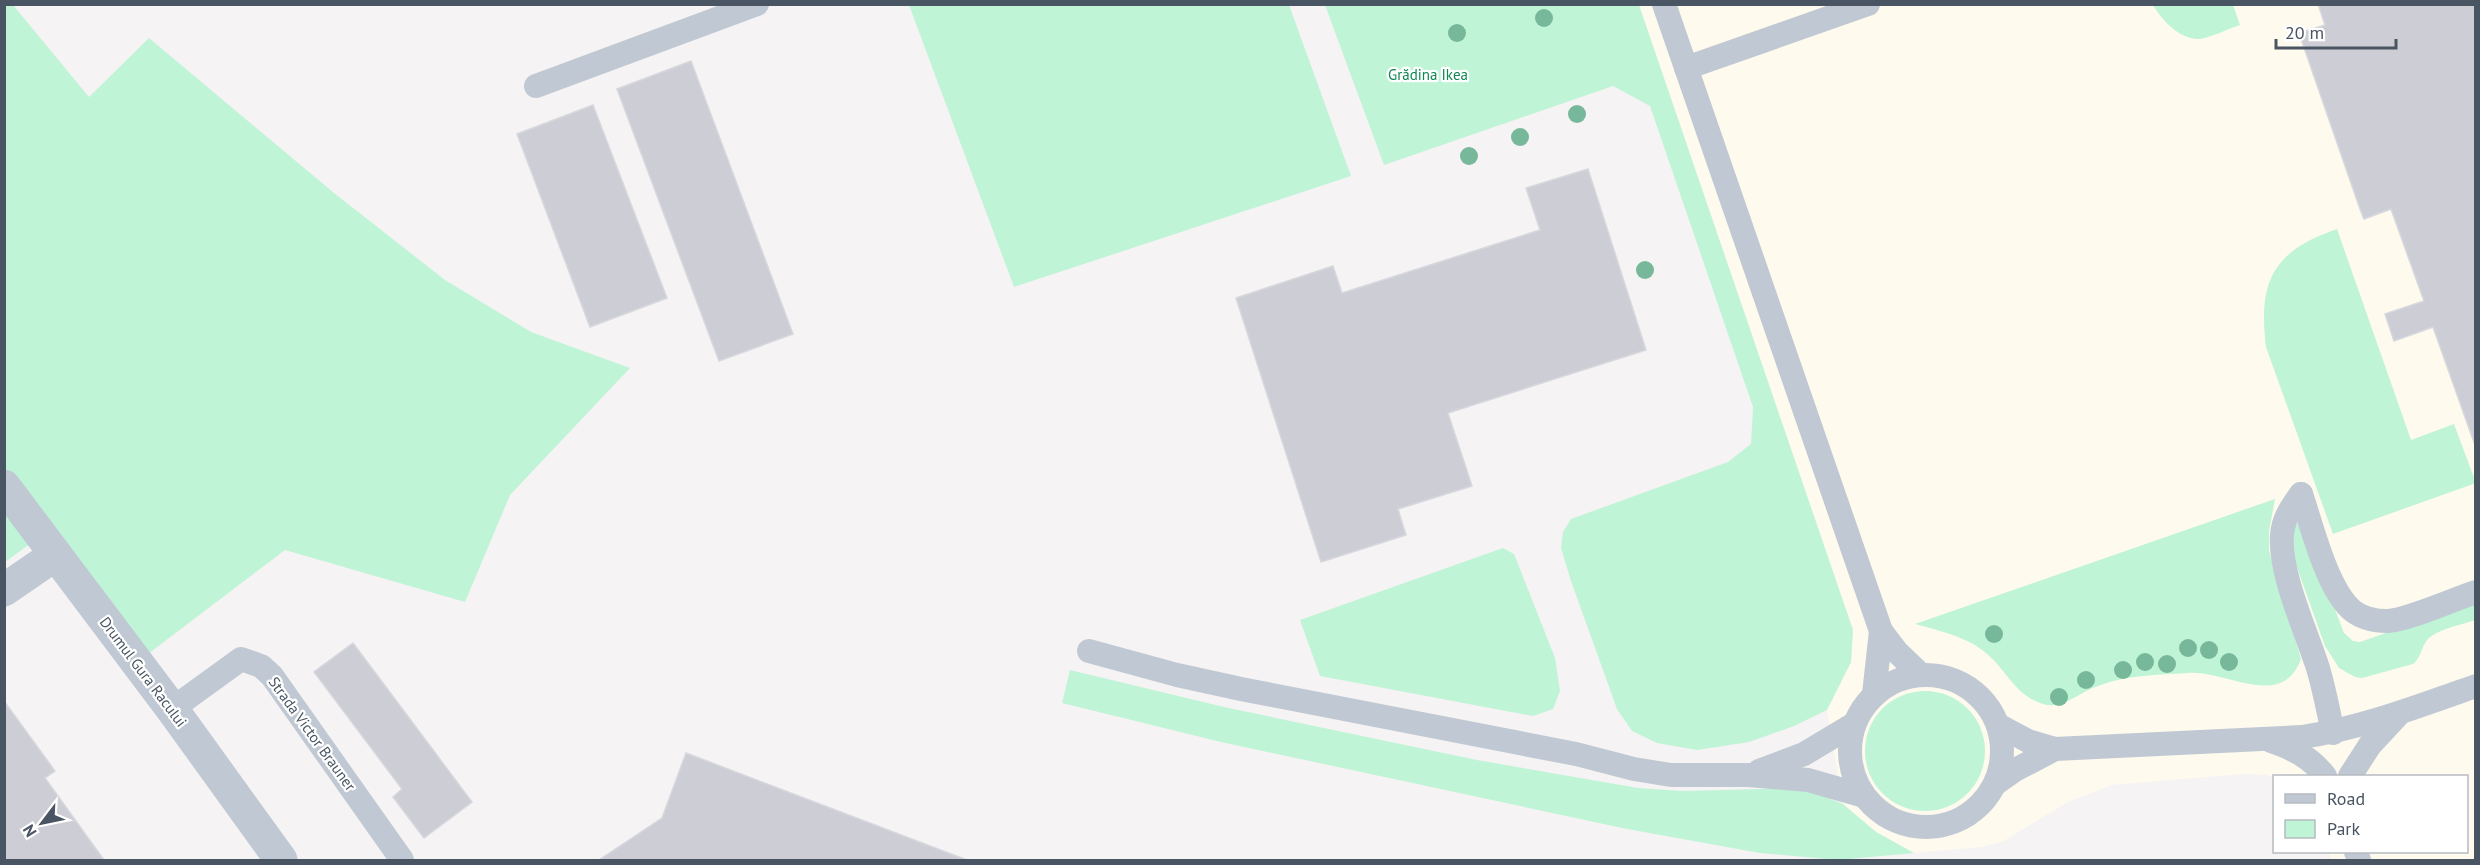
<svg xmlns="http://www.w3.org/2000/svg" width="2480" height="865" font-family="'PT Sans',sans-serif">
  <rect width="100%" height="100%" fill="#f5f3f3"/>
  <polygon fill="#fefaee" points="1639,5 2475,5 2475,860 2332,860 2328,852 2466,852 2466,776 2274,778 2266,775 2242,774 2112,785 2068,802 2002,842 1981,847 1914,853 1876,832 1843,804 1827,710 1851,662 1853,630"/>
  <g fill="#c0f4d7">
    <polygon points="5,5 13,5 89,97 149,38 334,193 445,280 531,332 630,368 510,495 465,602 285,550 144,657 52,528 5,562"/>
    <polygon points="909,5 1289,5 1351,176 1014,287"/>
    <polygon points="1325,5 1639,5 1853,630 1851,662 1827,710 1794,726 1749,742 1697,750 1657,743 1632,731 1617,709 1571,581 1561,548 1563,532 1571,519 1728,462 1751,444 1753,407 1650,106 1613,86 1384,165"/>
    <path d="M2153,5h80l7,20c-10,3 -32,14 -42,14 -19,0 -37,-20 -45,-34z"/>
    <path d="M2337,229l74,211 43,-16 22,59 -143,51 -67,-187c-8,-66 7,-96 71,-118z"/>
    <path d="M2275,499l-6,32v20l32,108c-19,52 -75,11 -113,14 -32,2 -61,2 -90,13 -19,6 -35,24 -55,18 -29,-9 -36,-34 -57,-51 -20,-17 -47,-22 -71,-29z"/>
    <path d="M2298,523l6,4 40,106 9,8 7,1 115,-40v18c-14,5 -38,9 -48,20 -6,8 -6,18 -14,24l-51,14 -7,-1 -16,-9 -14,-22 -31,-87 -1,-30z"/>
    <polygon points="1503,548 1514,554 1555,658 1560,691 1553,709 1533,716 1320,676 1300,620"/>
    <polygon points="1070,670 1224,707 1477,760 1638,788 1683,791 1803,788 1843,804 1876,832 1914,853 1838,860 1760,853 1627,829 1221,742 1062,703"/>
    <circle cx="1925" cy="751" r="60"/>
  </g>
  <g fill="#cdced5" stroke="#d7d8de" stroke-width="1.5">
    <polygon points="2318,4 2476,4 2476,448 2433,327 2394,341 2385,314 2424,301 2391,209 2364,219 2360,209 2299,33 2325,25"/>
    <polygon points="691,61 793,334 719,361 617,89"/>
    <polygon points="593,105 667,298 590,327 517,134"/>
    <polygon points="1588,169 1646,350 1448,413 1472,486 1398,509 1406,535 1321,562 1236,298 1333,266 1342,293 1540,230 1526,188"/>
    <polygon points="353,643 472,802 424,838 393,797 402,789 314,672"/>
    <polygon points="4,701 55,771 45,778 104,860 4,860"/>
    <polygon points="686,753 967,860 599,860 662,818"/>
  </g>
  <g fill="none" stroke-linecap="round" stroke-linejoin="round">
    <g stroke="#c0c9d3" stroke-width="24">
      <polyline points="1664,4 1881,631 1897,652 1921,675"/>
      <polyline points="1686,68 1868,4"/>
      <polyline points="536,86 757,4"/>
      <path d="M2301,494c11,32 26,96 52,117 9,7 23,10 35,10 20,-1 66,-22 88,-29"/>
      <path d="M2301,494c-9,12 -18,25 -19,41 -3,37 23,94 35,130 7,22 11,45 16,68"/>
      <polyline points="1089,651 1177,675 1241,689 1576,754 1634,769 1671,775 1748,775 1808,780 1864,796"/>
      <circle cx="1926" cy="751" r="76"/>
      <polyline points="1874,694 1881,631"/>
      <polyline points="172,709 241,659 261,666 272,676 402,860"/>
      <path d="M1998,725l30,16 27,8 247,-12c60,-9 117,-31 174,-51"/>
      <path d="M2271,741c23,8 39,16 54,35"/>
      <polyline points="1759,771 1804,754 1854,724"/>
      <polyline points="2350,776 2370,745 2398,715"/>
      <polyline points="1995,784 2015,770 2055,749"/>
      <polyline points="2356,852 2359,860"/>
    </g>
    <g stroke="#c0c9d3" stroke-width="33">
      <polyline points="4,486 172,709 281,860"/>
      <polyline points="4,590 55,555"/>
    </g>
  </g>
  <g fill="#77b89b">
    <circle cx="1544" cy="18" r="9"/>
    <circle cx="1457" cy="33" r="9"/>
    <circle cx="1577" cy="114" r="9"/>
    <circle cx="1520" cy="137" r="9"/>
    <circle cx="1469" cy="156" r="9"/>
    <circle cx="1645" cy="270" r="9"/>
    <circle cx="1994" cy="634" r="9"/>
    <circle cx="2188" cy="648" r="9"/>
    <circle cx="2209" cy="650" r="9"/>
    <circle cx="2145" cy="662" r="9"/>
    <circle cx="2229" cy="662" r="9"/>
    <circle cx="2167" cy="664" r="9"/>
    <circle cx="2123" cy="670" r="9"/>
    <circle cx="2086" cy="680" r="9"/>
    <circle cx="2059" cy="697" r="9"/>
  </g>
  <g text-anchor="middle" stroke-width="4.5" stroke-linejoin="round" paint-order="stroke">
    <g font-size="15" fill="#108753" stroke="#fff">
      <text x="1428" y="80">Grădina Ikea</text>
    </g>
    <g font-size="15" fill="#495562" stroke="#fff">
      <text transform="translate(143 672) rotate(53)" y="5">Drumul Gura Racului</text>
      <text transform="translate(312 734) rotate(54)" y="5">Strada Victor Brauner</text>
    </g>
  </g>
  <rect width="2480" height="865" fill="none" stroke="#495562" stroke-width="12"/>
  <rect x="2273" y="775" width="195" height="78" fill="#ffffff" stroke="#b6bbc0" stroke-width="1.5"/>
  <rect x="2285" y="794" width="30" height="9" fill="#c0c9d3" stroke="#b6bbc0" stroke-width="1.5"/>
  <text x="2327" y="805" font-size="18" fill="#495562">Road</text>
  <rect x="2285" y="820" width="30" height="18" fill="#c0f4d7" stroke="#b6bbc0" stroke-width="1.5"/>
  <text x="2327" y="835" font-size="18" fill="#495562">Park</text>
  <g transform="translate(42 823) rotate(238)" stroke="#ffffff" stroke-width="4.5" paint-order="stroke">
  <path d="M0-4.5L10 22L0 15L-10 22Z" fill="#495562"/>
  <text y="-9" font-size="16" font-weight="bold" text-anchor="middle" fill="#495562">N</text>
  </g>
  <path d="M2276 39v9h120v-9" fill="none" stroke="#495562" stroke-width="3"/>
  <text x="2285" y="39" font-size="18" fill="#495562" stroke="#ffffff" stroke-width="4.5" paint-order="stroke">20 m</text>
</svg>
